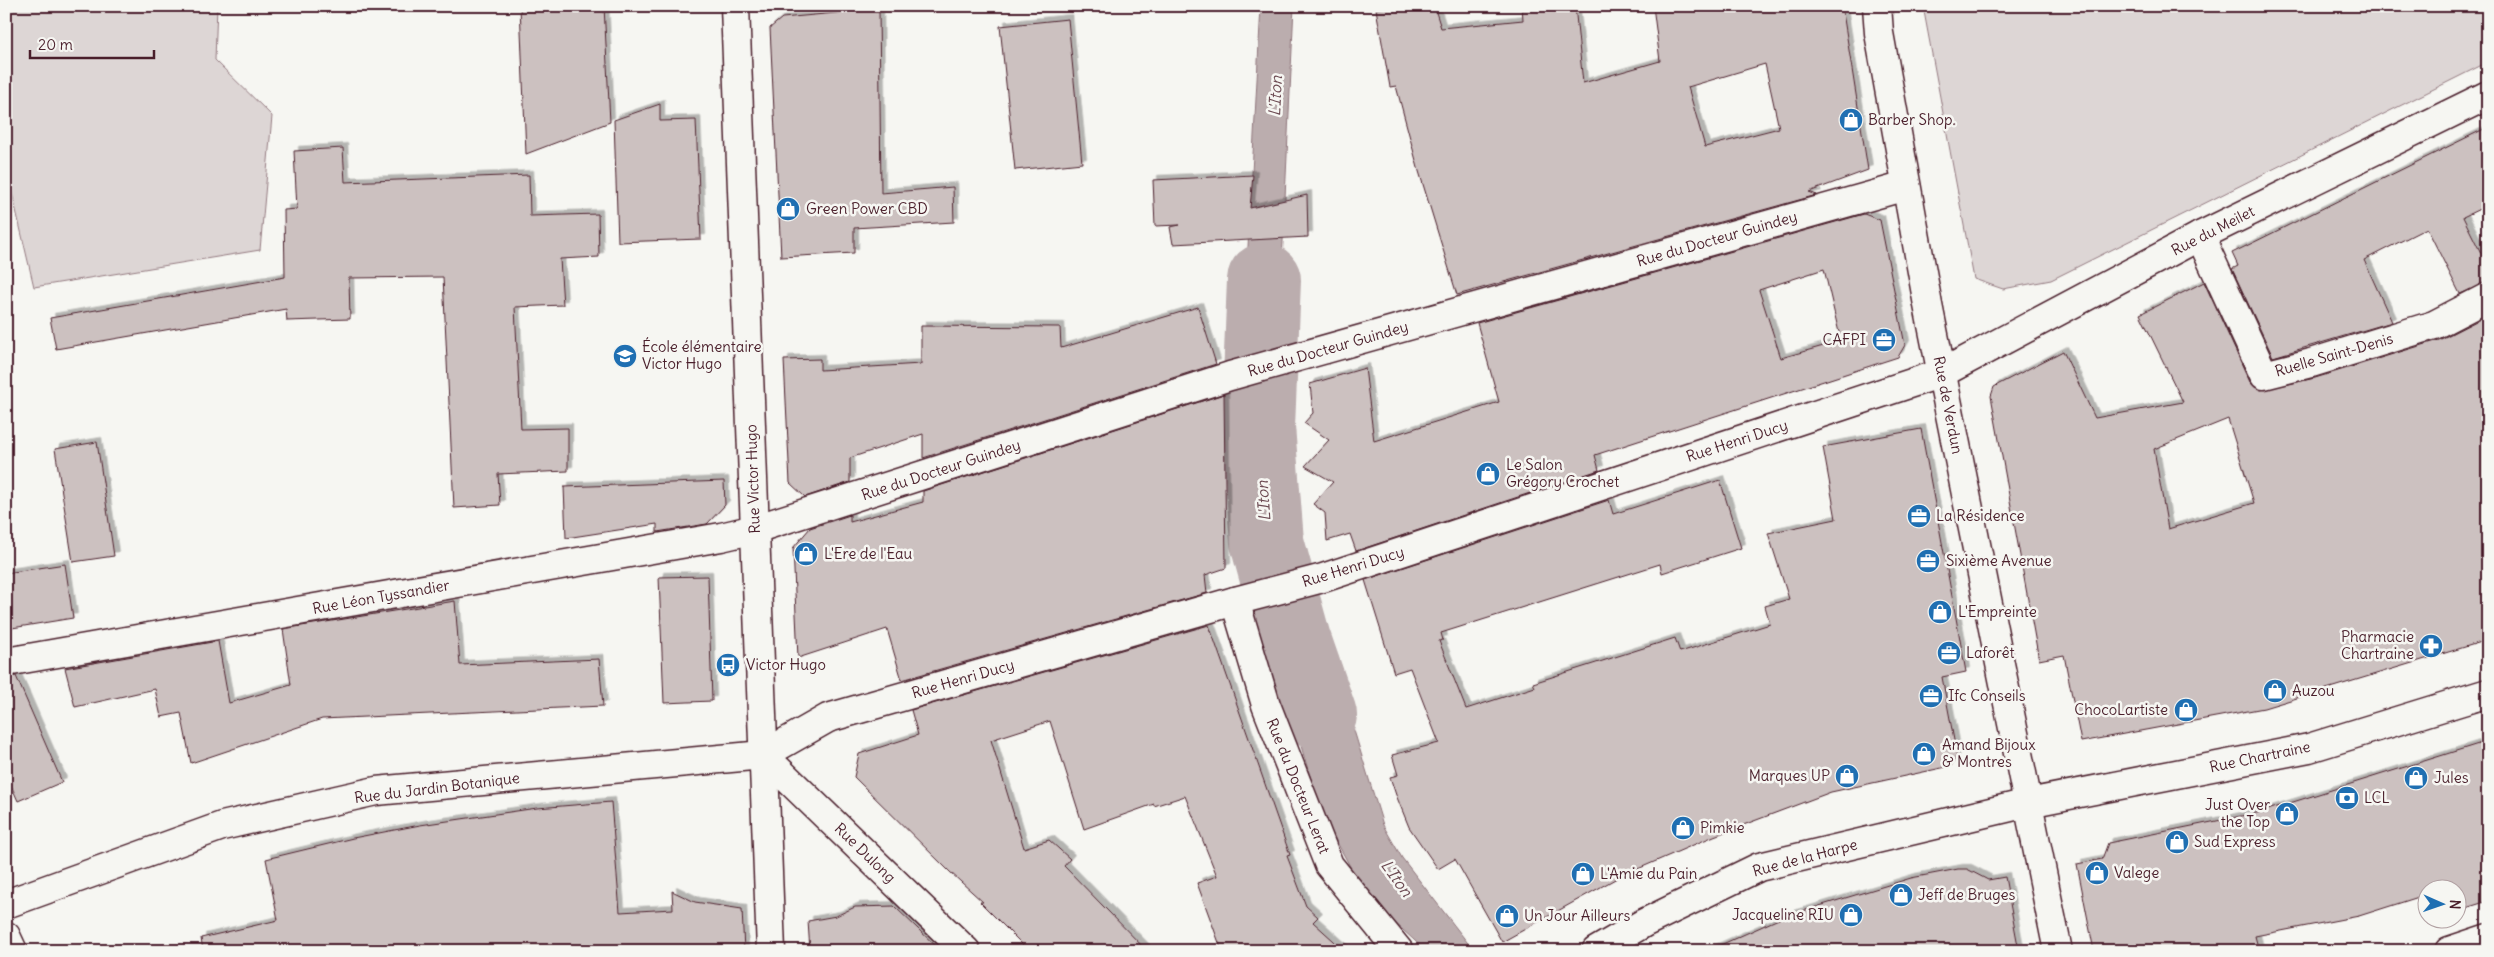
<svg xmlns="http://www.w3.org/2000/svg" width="2494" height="957" font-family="Delius,sans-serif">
  <defs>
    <filter id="shadow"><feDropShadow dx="4.5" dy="-4.5" stdDeviation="0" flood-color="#0004"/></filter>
  </defs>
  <rect width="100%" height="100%" fill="#f6f6f2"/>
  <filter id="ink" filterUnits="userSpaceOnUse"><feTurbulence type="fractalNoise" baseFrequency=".02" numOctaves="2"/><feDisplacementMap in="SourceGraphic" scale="10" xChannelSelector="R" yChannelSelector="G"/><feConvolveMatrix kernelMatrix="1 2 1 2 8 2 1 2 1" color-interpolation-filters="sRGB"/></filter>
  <g filter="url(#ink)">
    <g fill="#ddd6d5" stroke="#947a80">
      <polygon points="6,6 217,6 215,60 272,116 260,250 34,287 6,167"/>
      <polygon points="1923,6 2488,6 2488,62 2051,280 2003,289 1974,279"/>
    </g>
    <g fill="#bbadae" stroke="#8e747a">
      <polygon points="1261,6 1294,6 1278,348 1242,358"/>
      <polygon points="1278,394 1284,447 1289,446 1299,550 1247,567 1242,405"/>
      <polygon points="1317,610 1383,825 1402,858 1474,951 1426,951 1379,908 1352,870 1332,833 1316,796 1265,626"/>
    </g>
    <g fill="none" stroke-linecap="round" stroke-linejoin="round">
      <polyline stroke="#bbadae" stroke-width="74" points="1264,280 1258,427 1267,542 1294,640 1320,715"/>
    </g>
    <g fill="#ccc1c0" stroke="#4a1f2b" fill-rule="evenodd" filter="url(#shadow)">
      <polygon points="520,6 604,6 610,122 526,154"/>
      <path d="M1399,6h35l7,22 82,-8 -1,-14h53l8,77 77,-22 -7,-55h189l26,164 -59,22 8,3 -360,100 -39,-127 -22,-82 -6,1 -14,-78zM1765,64l14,64 -74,19 -17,-60z"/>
      <polygon points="879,9 881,193 953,187 954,222 854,228 854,253 781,257 770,28 782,18"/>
      <polygon points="1068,19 1082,163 1015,170 1000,26"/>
      <polygon points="660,104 660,121 696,120 701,239 618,242 614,120"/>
      <polygon points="2488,127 2488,205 2463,217 2488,267 2488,282 2460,294 2427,228 2364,260 2392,322 2273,357 2232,269 2238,266 2232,253"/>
      <polygon points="343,148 345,182 529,175 530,216 598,214 599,257 560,259 563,305 515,307 521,429 568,428 568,471 498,474 500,505 454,508 443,277 349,278 350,319 287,321 286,309 56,349 50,318 285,277 284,210 297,209 294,151"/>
      <polygon points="1253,175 1250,208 1307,195 1308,237 1173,244 1170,227 1180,225 1155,226 1153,180"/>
      <path d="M1864,214l16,6 25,125 -7,12 -303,98 4,15 -243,81 -6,-17 -23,7 -2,-28 -12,-9 20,-22 -28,-16 24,-26 -25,-17 9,-10 -3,-29 55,-16 9,73 125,-39 -22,-79zM1824,269l17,72 -60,17 -22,-68z"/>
      <path d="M2204,282l46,100 11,8 54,-12 124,-38 49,-25v325l-224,68 -183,34 -17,-87 -25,5 -48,-264 3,-9 5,-3 64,-33 32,67 88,-16 -43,-88zM2228,419l26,84 -86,26 -14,-80z"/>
      <polygon points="1198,307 1216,364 923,458 923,434 850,458 850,482 805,497 790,483 784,360 820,359 820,370 921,364 921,326 1060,327 1061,348"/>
      <polygon points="1224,394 1226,568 1205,575 1207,593 902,680 887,629 798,658 793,548 810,528 850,515 850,522 923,502 923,491"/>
      <polygon points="1921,429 1966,672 1942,677 1957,756 1951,766 1831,792 1714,836 1617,878 1502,942 1455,859 1438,869 1409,827 1396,795 1390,777 1398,775 1392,755 1439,743 1410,668 1394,673 1365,580 1609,500 1613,514 1720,480 1741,548 1662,573 1660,564 1441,633 1443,640 1439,641 1466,709 1535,687 1533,683 1675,638 1680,652 1770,624 1765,606 1789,599 1768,533 1836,519 1823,447"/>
      <polygon points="97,442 114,556 73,562 55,449"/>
      <polygon points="724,481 725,505 707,524 657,532 657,524 566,538 564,487"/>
      <polygon points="65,564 73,618 6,629 6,573"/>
      <polygon points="708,576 712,701 664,703 659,577"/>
      <polygon points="455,601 460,665 599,659 603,706 322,719 191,763 181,713 161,717 155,689 75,707 65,668 218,641 229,703 291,685 283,629"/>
      <polygon points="1209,625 1290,855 1287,856 1306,906 1318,917 1313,922 1345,951 1222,951 1197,883 1217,876 1185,796 1154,806 1154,804 1084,829 1050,721 991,740 1024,848 1049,840 1070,859 1064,866 1147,951 1029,951 980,902 983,902 950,872 854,777 859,754 918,735 911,710"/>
      <polygon points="16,676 62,782 18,801 6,774 6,677"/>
      <polygon points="2488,741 2488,901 2456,911 2456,890 2426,890 2426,901 2425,895 2359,916 2255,936 2259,951 2094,951 2077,864 2102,859 2108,843 2261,812"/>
      <polygon points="611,802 620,912 673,909 672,891 695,902 742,909 744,951 203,951 201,938 278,920 266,859 353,838 420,825 537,808"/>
      <polygon points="1958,869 1967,869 1988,880 2005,877 2019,951 1707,951 1783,917 1911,878"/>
      <polygon points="894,906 941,951 810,951 808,921 836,916 855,907"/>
    </g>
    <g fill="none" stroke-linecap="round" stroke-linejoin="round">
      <g stroke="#4a1f2b" stroke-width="31">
        <g id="street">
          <polyline points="735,6 771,951"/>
          <polyline points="2200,236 2264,375 2311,363 2434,325 2488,297"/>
          <polyline points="1235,601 1266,705 1329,865 1399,951"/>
          <polyline points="6,662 721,537 755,529 1230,376 1906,186"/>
          <polyline points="763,755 966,951"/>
          <polyline points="6,904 222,826 376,791 763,755 828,718 1235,601 1323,578 1942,373 2200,236 2488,95"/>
          <polyline points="6,936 13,951"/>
          <polyline points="1596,951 1644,923 1759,867 2028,803 2058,951"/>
          <polyline points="2449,951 2488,938"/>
        </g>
      </g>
      <g stroke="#4a1f2b" stroke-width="31">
        <polyline id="secondary" points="1877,6 1879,33 1928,305 2028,803 2309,748 2488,693"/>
      </g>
      <use href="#street" stroke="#f6f6f2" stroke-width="28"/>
      <use href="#secondary" stroke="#f6f6f2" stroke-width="28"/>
    </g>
  </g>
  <defs>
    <g id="shop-disc" transform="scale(1.25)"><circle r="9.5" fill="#1f6fb2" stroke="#f6f6f2"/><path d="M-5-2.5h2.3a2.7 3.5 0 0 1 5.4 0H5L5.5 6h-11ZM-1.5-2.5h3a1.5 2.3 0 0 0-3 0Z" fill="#fff"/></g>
    <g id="office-disc" transform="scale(1.25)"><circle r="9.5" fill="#1f6fb2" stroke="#f6f6f2"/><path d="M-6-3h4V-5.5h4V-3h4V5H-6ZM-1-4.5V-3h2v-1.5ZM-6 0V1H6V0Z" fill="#fff"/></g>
    <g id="school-disc" transform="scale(1.25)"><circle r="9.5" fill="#1f6fb2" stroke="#f6f6f2"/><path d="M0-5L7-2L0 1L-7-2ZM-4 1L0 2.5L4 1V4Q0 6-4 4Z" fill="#fff"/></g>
    <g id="pharmacy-disc" transform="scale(1.25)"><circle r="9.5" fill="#1f6fb2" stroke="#f6f6f2"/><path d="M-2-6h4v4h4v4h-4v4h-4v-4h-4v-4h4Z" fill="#fff"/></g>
    <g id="bus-disc" transform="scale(1.25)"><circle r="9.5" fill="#1f6fb2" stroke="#f6f6f2"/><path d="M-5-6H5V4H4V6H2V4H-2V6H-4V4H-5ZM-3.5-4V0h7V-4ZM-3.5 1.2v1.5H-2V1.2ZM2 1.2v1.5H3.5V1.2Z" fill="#fff"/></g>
    <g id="bank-disc" transform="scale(1.25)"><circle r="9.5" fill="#1f6fb2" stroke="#f6f6f2"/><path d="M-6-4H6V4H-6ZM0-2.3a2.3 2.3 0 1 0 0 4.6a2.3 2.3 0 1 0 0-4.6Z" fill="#fff"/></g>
  </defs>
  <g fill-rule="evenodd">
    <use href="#shop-disc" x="1851" y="120"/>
    <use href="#shop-disc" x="788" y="209"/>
    <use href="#office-disc" x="1884" y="340"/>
    <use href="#school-disc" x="625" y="356"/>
    <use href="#shop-disc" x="1488" y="474"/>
    <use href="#office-disc" x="1919" y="516"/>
    <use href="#shop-disc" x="806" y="554"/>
    <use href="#office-disc" x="1928" y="561"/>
    <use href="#shop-disc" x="1940" y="612"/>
    <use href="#pharmacy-disc" x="2431" y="646"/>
    <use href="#office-disc" x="1949" y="653"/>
    <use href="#bus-disc" x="728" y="665"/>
    <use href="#shop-disc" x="2275" y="691"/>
    <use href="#office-disc" x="1931" y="696"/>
    <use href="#shop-disc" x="2186" y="710"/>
    <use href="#shop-disc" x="1924" y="754"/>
    <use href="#shop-disc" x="1847" y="776"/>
    <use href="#shop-disc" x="2416" y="778"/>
    <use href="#bank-disc" x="2347" y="798"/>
    <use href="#shop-disc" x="2287" y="814"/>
    <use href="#shop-disc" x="1683" y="828"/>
    <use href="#shop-disc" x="2177" y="842"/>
    <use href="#shop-disc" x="2097" y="873"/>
    <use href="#shop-disc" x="1583" y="874"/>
    <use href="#shop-disc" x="1901" y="895"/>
    <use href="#shop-disc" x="1851" y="915"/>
    <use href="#shop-disc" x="1507" y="916"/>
  </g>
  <g text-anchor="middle" stroke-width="5" stroke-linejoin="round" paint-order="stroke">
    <g font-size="15" fill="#4a1f2b" stroke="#f6f6f2" text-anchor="start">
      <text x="1868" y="125">Barber Shop.</text>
      <text x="806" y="214">Green Power CBD</text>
      <text x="1866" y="345" text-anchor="end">CAFPI</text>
      <text x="642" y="352">École élémentaire<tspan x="642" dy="17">Victor Hugo</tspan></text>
      <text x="1506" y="470">Le Salon<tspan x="1506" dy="17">Grégory Crochet</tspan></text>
      <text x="1936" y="521">La Résidence</text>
      <text x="824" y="559">L'Ere de l'Eau</text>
      <text x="1946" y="566">Sixième Avenue</text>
      <text x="1958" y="617">L'Empreinte</text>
      <text x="2414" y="642" text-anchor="end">Pharmacie<tspan x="2414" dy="17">Chartraine</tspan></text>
      <text x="1966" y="658">Laforêt</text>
      <text x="746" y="670">Victor Hugo</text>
      <text x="2292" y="696">Auzou</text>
      <text x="1948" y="701">Ifc Conseils</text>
      <text x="2168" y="715" text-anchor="end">ChocoLartiste</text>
      <text x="1942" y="750">Amand Bijoux<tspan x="1942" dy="17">&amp; Montres</tspan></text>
      <text x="1830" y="781" text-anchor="end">Marques UP</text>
      <text x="2434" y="783">Jules</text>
      <text x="2364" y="803">LCL</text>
      <text x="2270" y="810" text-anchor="end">Just Over<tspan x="2270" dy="17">the Top</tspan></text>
      <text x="1700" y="833">Pimkie</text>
      <text x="2194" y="847">Sud Express</text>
      <text x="2114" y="878">Valege</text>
      <text x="1600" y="879">L'Amie du Pain</text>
      <text x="1918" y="900">Jeff de Bruges</text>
      <text x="1834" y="920" text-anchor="end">Jacqueline RIU</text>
      <text x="1524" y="921">Un Jour Ailleurs</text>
    </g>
    <g font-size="15" fill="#4a1f2b" stroke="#f6f6f2">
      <text transform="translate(2213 231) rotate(-27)" y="5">Rue du Meilet</text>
      <text transform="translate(1717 239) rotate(-16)" y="5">Rue du Docteur Guindey</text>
      <text transform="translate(1328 349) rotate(-16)" y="5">Rue du Docteur Guindey</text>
      <text transform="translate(2334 355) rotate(-16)" y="5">Ruelle Saint-Denis</text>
      <text transform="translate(1948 405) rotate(79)" y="5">Rue de Verdun</text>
      <text transform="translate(1737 441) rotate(-18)" y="5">Rue Henri Ducy</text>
      <text transform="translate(941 470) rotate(-18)" y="5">Rue du Docteur Guindey</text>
      <text transform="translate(753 479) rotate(-92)" y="5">Rue Victor Hugo</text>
      <text transform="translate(1353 567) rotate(-17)" y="5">Rue Henri Ducy</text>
      <text transform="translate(381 597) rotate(-10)" y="5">Rue Léon Tyssandier</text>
      <text transform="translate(963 679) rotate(-16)" y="5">Rue Henri Ducy</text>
      <text transform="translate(2260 757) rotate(-12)" y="5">Rue Chartraine</text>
      <text transform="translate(1298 786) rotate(68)" y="5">Rue du Docteur Lerat</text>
      <text transform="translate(437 788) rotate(-7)" y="5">Rue du Jardin Botanique</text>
      <text transform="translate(865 853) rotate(44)" y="5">Rue Dulong</text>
      <text transform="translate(1805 858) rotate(-15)" y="5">Rue de la Harpe</text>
    </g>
    <g font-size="16" font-style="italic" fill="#6c4a52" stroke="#f6f6f2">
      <text transform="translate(1275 96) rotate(-87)" y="6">L'Iton</text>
      <text transform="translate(1263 501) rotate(-94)" y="6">L'Iton</text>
      <text transform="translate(1397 878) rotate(54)" y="6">L'Iton</text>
    </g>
  </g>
  <rect width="2494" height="957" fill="none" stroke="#f6f6f2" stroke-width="25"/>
  <rect x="12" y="12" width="2469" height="932" fill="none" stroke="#4a1f2b" stroke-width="2" filter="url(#ink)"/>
  <g transform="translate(2442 904) rotate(92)"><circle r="24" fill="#f6f6f2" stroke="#b1a0a2"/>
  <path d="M0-4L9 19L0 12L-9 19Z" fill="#1f6fb2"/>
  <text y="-8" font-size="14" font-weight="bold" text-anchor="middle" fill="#4a1f2b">N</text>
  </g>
  <path d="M30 50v8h124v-8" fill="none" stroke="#4a1f2b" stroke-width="2.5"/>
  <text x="38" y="50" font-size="15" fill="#4a1f2b" stroke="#f6f6f2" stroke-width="4" paint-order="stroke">20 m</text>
</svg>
